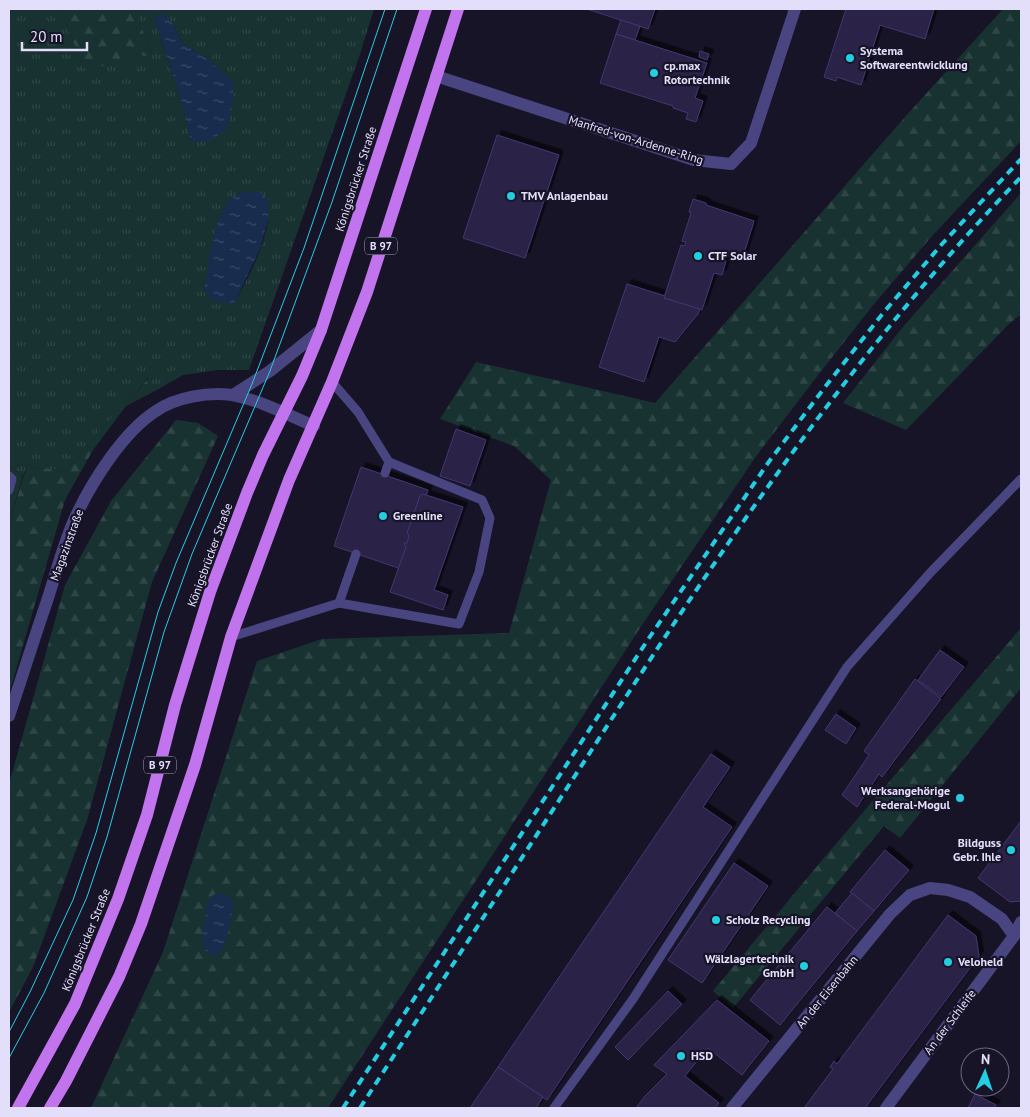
<svg xmlns="http://www.w3.org/2000/svg" width="1030" height="1117" font-family="'PT Sans',sans-serif">
  <defs>
    <pattern id="grass-tufts" width="24" height="20" patternUnits="userSpaceOnUse" patternTransform="scale(1.25)"><rect width="24" height="20" fill="#183231"/><path d="M3 7l-1-3M5 7V3M7 7l1-3M15 17l-1-3M17 17v-4M19 17l1-3" fill="none" stroke="#2e4646"/></pattern>
    <pattern id="forest-firs" width="22" height="20" patternUnits="userSpaceOnUse" patternTransform="scale(1.25)"><rect width="22" height="20" fill="#183231"/><path d="M5 1l3.5 6h-7zM16 11l3.5 6h-7z" fill="#2e4646"/></pattern>
    <pattern id="water-ripples" width="26" height="14" patternUnits="userSpaceOnUse" patternTransform="scale(1.25)"><rect width="26" height="14" fill="#182d4d"/><path d="M2 4q2-2 4 0t4 0M15 11q2-2 4 0t4 0" fill="none" stroke="#394b68"/></pattern>
    <filter id="shadow"><feDropShadow dx="4.5" dy="-4.5" stdDeviation="0" flood-color="#0009"/></filter>
  </defs>
  <rect width="100%" height="100%" fill="#181428"/>
  <path fill="url(#grass-tufts)" fill-rule="evenodd" d="M9,9h51l24,59 51,-14 12,3 5,-3 -18,-45h240l-14,45 -111,316h-31l-35,5 -30,17 -5,-15 -13,18 -18,16 -51,60 -39,-5 -4,10 -14,-10zM162,13l11,11 9,19 27,17 -18,82c-8,-43 -24,-83 -37,-125zM268,200c0,6 0,13 0,19 -3,28 -21,61 -34,85l-30,-13 10,-56z"/>
  <g fill="url(#forest-firs)">
    <polygon points="60,9 134,9 152,54 148,57 135,54 124,64 84,68"/>
    <polygon points="1003,9 1021,9 1021,141 933,235 874,304 815,379 757,455 638,631 328,1108 91,1108 163,952 257,661 322,639 509,633 551,480 514,446 440,419 476,362 655,403 905,117"/>
    <polygon points="1021,193 1021,314 1008,325 906,430 843,403 902,328"/>
    <polygon points="149,377 153,392 126,406 93,450 65,500 9,694 9,522 27,466 66,471 117,411 135,395"/>
    <polygon points="176,420 198,423 218,436 152,582 87,820 33,967 9,1012 9,784 65,585 111,501"/>
    <polygon points="1021,628 1021,688 900,838 884,826 733,1008 713,991 823,859"/>
  </g>
  <polygon fill="#183231" points="9,466 23,476 9,522"/>
  <g fill="url(#water-ripples)">
    <path d="M162,13l11,11 9,19 27,17 24,22v21l-6,26 -17,12 -19,1c-8,-43 -24,-83 -37,-125z"/>
    <path d="M259,191l9,9v20l-8,29 -26,55 -20,-3 -10,-10c4,-23 10,-90 36,-98 6,-2 13,-1 19,-2z"/>
    <path d="M215,894h10l8,8c-2,18 -4,40 -17,55l-11,-6 -3,-11 6,-40z"/>
  </g>
  <g fill="#2a2247" stroke="#433770" filter="url(#shadow)">
    <polygon points="587,9 655,9 648,29"/>
    <polygon points="846,9 934,9 925,39 880,25 861,85 837,77 836,81 824,77"/>
    <polygon points="621,20 640,26 635,40 616,34"/>
    <polygon points="616,34 707,63 695,98 703,101 696,122 686,119 688,113 673,108 673,106 600,83"/>
    <polygon points="700,51 709,54 707,60 699,57"/>
    <polygon points="497,135 559,155 525,258 463,238"/>
    <polygon points="693,199 706,203 706,205 754,221 742,260 720,253 718,258 726,261 722,275 714,273 702,310 664,298 681,245 684,246 686,242 682,241 691,213 689,212"/>
    <polygon points="627,284 665,296 664,298 700,309 698,314 675,342 659,337 644,382 599,367"/>
    <polygon points="456,429 486,440 470,486 440,476"/>
    <polygon points="361,467 428,490 401,569 334,546"/>
    <polygon points="423,494 463,507 434,590 448,595 443,610 390,592 406,547 404,543 407,543 409,536 407,533 420,496"/>
    <polygon points="940,650 964,667 941,697 918,680"/>
    <polygon points="915,679 941,699 882,777 879,774 857,807 842,795 869,755 864,751"/>
    <polygon points="836,714 856,728 846,744 825,730"/>
    <polygon points="711,754 730,767 703,807 732,827 547,1100 498,1067"/>
    <polygon points="1021,821 1021,901 1010,902 978,878"/>
    <polygon points="885,850 909,870 874,911 850,892"/>
    <polygon points="734,863 768,886 702,983 668,960"/>
    <polygon points="852,893 874,911 857,931 835,913"/>
    <polygon points="827,907 857,931 780,1025 750,1000"/>
    <polygon points="948,915 976,936 979,956 865,1108 804,1108 833,1069 830,1067 834,1061 837,1064"/>
    <polygon points="668,991 682,1004 628,1060 615,1047"/>
    <polygon points="717,1000 769,1041 742,1075 708,1048 685,1076 719,1103 715,1108 636,1108 645,1096 667,1074 654,1065"/>
    <polygon points="498,1067 543,1097 536,1108 470,1108"/>
    <polygon points="975,1094 996,1105 994,1108 968,1108"/>
  </g>
  <g fill="none" stroke-linecap="round" stroke-linejoin="round">
    <g stroke="#484581" stroke-width="9">
      <polyline points="332,382 358,412 389,462 482,500 490,518 479,572 459,624 339,603"/>
      <polyline points="385,473 389,462"/>
      <polyline points="9,476 12,479 9,490"/>
      <polyline points="231,637 339,603 356,554"/>
      <polyline points="554,1108 633,999 847,667 930,573 1021,479"/>
    </g>
    <g stroke="#484581" stroke-width="12">
      <polyline points="436,76 694,160 731,164 751,143 795,9"/>
      <polyline points="233,395 270,371 321,330"/>
      <path d="M9,716c13,-39 25,-77 38,-115 9,-27 16,-57 28,-83 16,-35 48,-86 81,-107 20,-14 52,-19 76,-16 28,5 56,20 82,31"/>
      <polyline points="732,1108 890,914 910,895 930,888 948,890 970,897 1002,919 1014,936"/>
      <polyline points="886,1108 1014,936 1021,922"/>
    </g>
    <g stroke="#c174ed" stroke-width="12">
      <polyline points="18,1108 75,1004 118,899 147,815 175,705 210,592 247,493 263,455 302,376 321,330 426,9"/>
      <polyline points="50,1108 66,1081 119,977 141,924 195,765 231,637 289,480 332,382 367,292 458,9"/>
    </g>
    <g stroke="#23cee3" stroke-width="1">
      <polyline points="9,1032 30,992 73,900 96,833 158,612 176,563 252,384 304,248 385,9"/>
      <polyline points="9,1058 44,993 87,897 107,837 164,632 192,554 270,371 332,202 397,9"/>
    </g>
    <g stroke="#23cee3" stroke-width="4" stroke-dasharray="8 6" stroke-linecap="butt">
      <polyline points="343,1108 649,638 768,463 825,387 884,312 942,244 1021,159"/>
      <path d="M360,1108c77,-119 154,-238 231,-357 130,-203 263,-400 430,-574"/>
    </g>
  </g>
  <g fill="#23cee3" stroke="#181428" stroke-width="2">
    <circle cx="850" cy="58" r="5"/>
    <circle cx="654" cy="73" r="5"/>
    <circle cx="511" cy="196" r="5"/>
    <circle cx="698" cy="256" r="5"/>
    <circle cx="383" cy="516" r="5"/>
    <circle cx="960" cy="798" r="5"/>
    <circle cx="1011" cy="850" r="5"/>
    <circle cx="716" cy="920" r="5"/>
    <circle cx="948" cy="962" r="5"/>
    <circle cx="804" cy="966" r="5"/>
    <circle cx="681" cy="1056" r="5"/>
  </g>
  <g text-anchor="middle" stroke-width="4.5" stroke-linejoin="round" paint-order="stroke">
    <g fill="#181428" stroke="#a6a2bc" stroke-width="1">
      <rect x="365" y="237.5" width="32" height="17" rx="4"/>
      <rect x="144" y="756.5" width="32" height="17" rx="4"/>
    </g>
    <g font-size="11" font-weight="bold" fill="#e3dffb">
      <text x="381" y="250">B 97</text>
      <text x="160" y="769">B 97</text>
    </g>
    <g font-size="12" font-weight="bold" fill="#e3dffb" stroke="#181428" text-anchor="start">
      <text x="860" y="55">Systema<tspan x="860" dy="14">Softwareentwicklung</tspan></text>
      <text x="664" y="70">cp.max<tspan x="664" dy="14">Rotortechnik</tspan></text>
      <text x="521" y="200">TMV Anlagenbau</text>
      <text x="708" y="260">CTF Solar</text>
      <text x="393" y="520">Greenline</text>
      <text x="950" y="795" text-anchor="end">Werksangehörige<tspan x="950" dy="14">Federal-Mogul</tspan></text>
      <text x="1001" y="847" text-anchor="end">Bildguss<tspan x="1001" dy="14">Gebr. Ihle</tspan></text>
      <text x="726" y="924">Scholz Recycling</text>
      <text x="794" y="963" text-anchor="end">Wälzlagertechnik<tspan x="794" dy="14">GmbH</tspan></text>
      <text x="958" y="966">Veloheld</text>
      <text x="691" y="1060">HSD</text>
    </g>
    <g font-size="12" fill="#e3dffb" stroke="#181428">
      <text transform="translate(636 140) rotate(17)" y="4">Manfred-von-Ardenne-Ring</text>
      <text transform="translate(356 179) rotate(-72)" y="4">Königsbrücker Straße</text>
      <text transform="translate(67 545) rotate(-70)" y="4">Magazinstraße</text>
      <text transform="translate(210 555) rotate(-70)" y="4">Königsbrücker Straße</text>
      <text transform="translate(86 940) rotate(-68)" y="4">Königsbrücker Straße</text>
      <text transform="translate(827 992) rotate(-51)" y="4">An der Eisenbahn</text>
      <text transform="translate(950 1022) rotate(-53)" y="4">An der Schleife</text>
    </g>
  </g>
  <rect width="1030" height="1117" fill="none" stroke="#e3dffb" stroke-width="20"/>
  <g transform="translate(985 1072) rotate(3)"><circle r="24" fill="#181428" stroke="#69657c"/>
  <path d="M0-4L9 19L0 12L-9 19Z" fill="#23cee3"/>
  <text y="-8" font-size="14" font-weight="bold" text-anchor="middle" fill="#e3dffb">N</text>
  </g>
  <path d="M22 42v8h65v-8" fill="none" stroke="#e3dffb" stroke-width="2.5"/>
  <text x="30" y="42" font-size="15" fill="#e3dffb" stroke="#181428" stroke-width="4" paint-order="stroke">20 m</text>
</svg>
